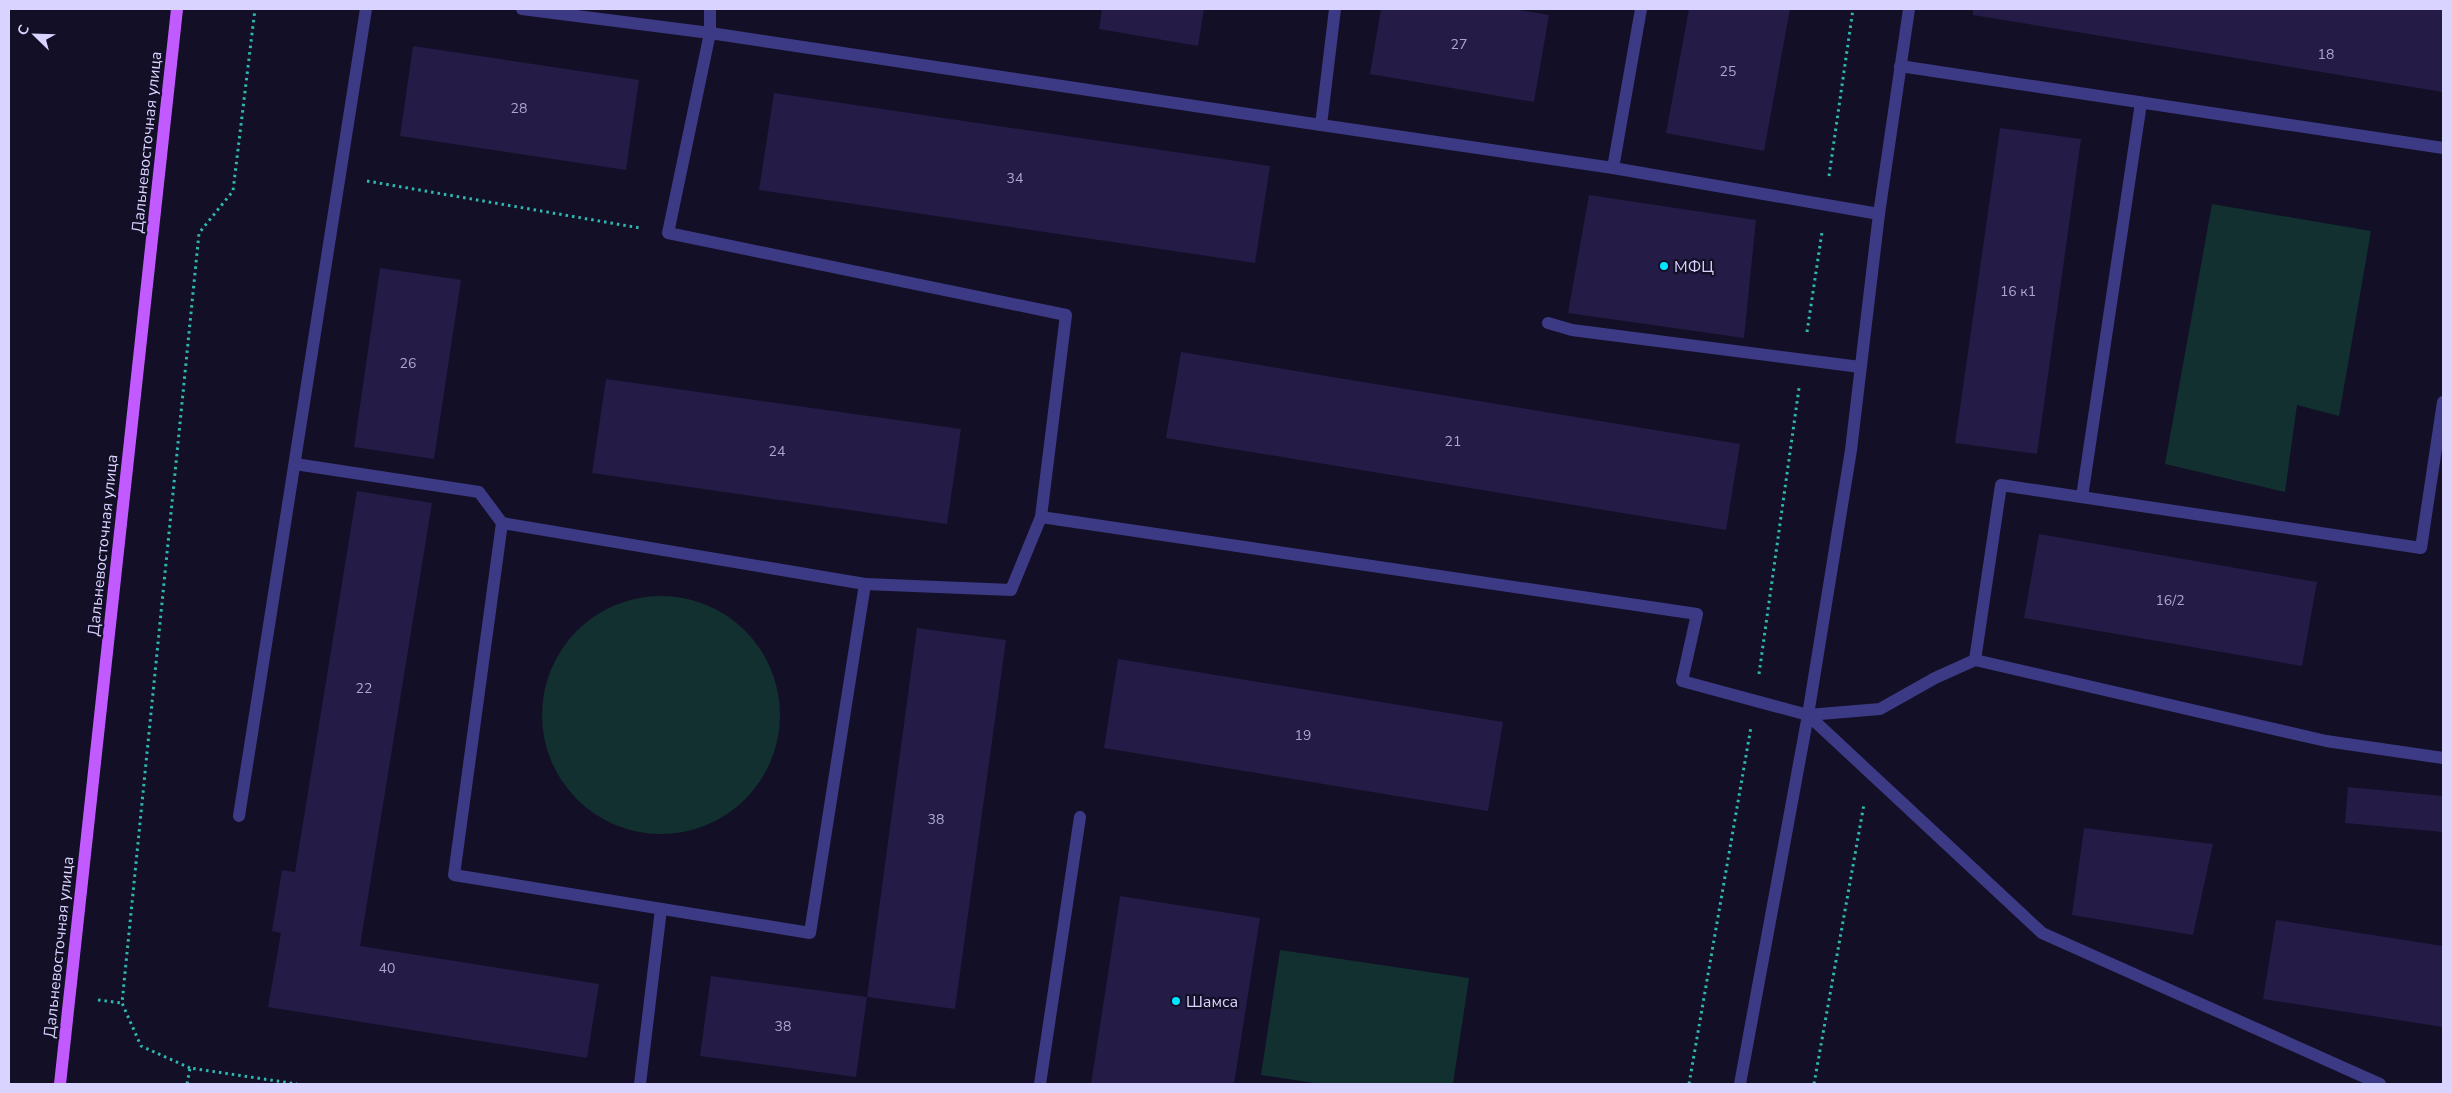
<svg xmlns="http://www.w3.org/2000/svg" width="2452" height="1093" font-family="'Nunito Sans',sans-serif">
  <rect width="100%" height="100%" fill="#130f26"/>
  <g fill="#12302f">
    <polygon points="2212,204 2371,231 2339,416 2297,405 2285,492 2165,464"/>
    <circle cx="661" cy="715" r="119"/>
    <polygon points="1280,950 1469,978 1453,1084 1321,1084 1261,1075"/>
  </g>
  <g fill="#241b47">
    <polygon points="1102,9 1204,9 1198,46 1099,29"/>
    <polygon points="1381,9 1513,9 1549,15 1534,102 1370,74"/>
    <polygon points="1689,9 1790,9 1764,151 1666,133"/>
    <polygon points="1973,9 2443,9 2443,92 1973,15"/>
    <polygon points="413,46 639,80 626,170 400,136"/>
    <polygon points="774,93 1270,166 1255,263 759,190"/>
    <polygon points="2000,128 2081,139 2037,454 1955,443"/>
    <polygon points="1589,195 1756,220 1744,338 1568,313"/>
    <polygon points="380,268 461,280 434,459 354,447"/>
    <polygon points="1181,352 1740,444 1726,530 1166,438"/>
    <polygon points="606,379 961,429 947,524 592,473"/>
    <polygon points="357,491 432,503 360,946 599,984 587,1058 268,1007 281,933 272,931 282,870 295,872"/>
    <polygon points="2039,534 2317,582 2302,666 2024,618"/>
    <polygon points="917,628 1006,640 955,1009 867,997 856,1077 700,1056 711,976 867,997"/>
    <polygon points="1118,659 1503,722 1488,811 1104,748"/>
    <polygon points="2348,787 2443,796 2443,832 2345,823"/>
    <polygon points="2084,828 2213,844 2193,935 2072,915"/>
    <polygon points="1120,896 1260,918 1234,1084 1091,1084"/>
    <polygon points="2276,920 2443,946 2443,1027 2263,999"/>
  </g>
  <g fill="none" stroke-linecap="round" stroke-linejoin="round">
    <g stroke="#2fb8b0" stroke-width="3" stroke-dasharray="2.5 4" stroke-linecap="butt">
      <polyline points="1829,176 1853,9"/>
      <polyline points="367,181 640,228"/>
      <polyline points="1807,332 1822,232"/>
      <polyline points="1759,674 1799,388"/>
      <polyline points="98,1000 122,1003"/>
      <polyline points="190,1068 141,1046 122,1003 199,233 233,191 255,9"/>
      <polyline points="187,1084 190,1068 297,1084"/>
      <polyline points="1689,1084 1751,727"/>
      <polyline points="1814,1084 1864,804"/>
    </g>
    <g stroke="#3d3a85" stroke-width="12">
      <polyline points="522,9 710,33 1321,125"/>
      <polyline points="1335,9 1321,125 1613,168 1879,214"/>
      <polyline points="1900,66 2443,148"/>
      <polyline points="1613,168 1641,9"/>
      <polyline points="1548,323 1572,330 1860,367"/>
      <polyline points="295,464 479,492 502,523 454,875 810,933 865,584 1011,590 1041,517 1066,315 668,233 710,33 710,9"/>
      <polyline points="2082,497 2141,103"/>
      <polyline points="1041,517 1697,614 1682,681 1808,715 1880,709 1935,678 1975,660 2326,741 2443,758"/>
      <polyline points="502,523 865,584"/>
      <polyline points="1975,660 2001,485 2421,548 2443,402"/>
      <polyline points="1808,715 2042,933 2380,1084"/>
      <polyline points="239,816 366,9"/>
      <polyline points="640,1084 661,909"/>
      <polyline points="1040,1084 1080,817"/>
      <polyline points="1740,1084 1808,715 1851,450 1879,214 1909,9"/>
    </g>
    <polyline stroke="#c25bff" stroke-width="12" points="60,1084 177,9"/>
  </g>
  <g fill="#00e5ff" stroke="#130f26" stroke-width="2">
    <circle cx="1664" cy="266" r="5"/>
    <circle cx="1176" cy="1001" r="5"/>
  </g>
  <g text-anchor="middle" stroke-width="4.5" stroke-linejoin="round" paint-order="stroke">
    <g font-size="14" fill="#aca6d1">
      <text x="1459" y="49">27</text>
      <text x="2326" y="59">18</text>
      <text x="1728" y="76">25</text>
      <text x="519" y="113">28</text>
      <text x="1015" y="183">34</text>
      <text x="2018" y="296">16 к1</text>
      <text x="408" y="368">26</text>
      <text x="1453" y="446">21</text>
      <text x="777" y="456">24</text>
      <text x="2170" y="605">16/2</text>
      <text x="364" y="693">22</text>
      <text x="1303" y="740">19</text>
      <text x="936" y="824">38</text>
      <text x="387" y="973">40</text>
      <text x="783" y="1031">38</text>
    </g>
    <g font-size="16" fill="#d9d4ff" stroke="#130f26">
      <text transform="translate(146 142) rotate(-84)" y="6">Дальневосточная улица</text>
      <text transform="translate(102 545) rotate(-84)" y="6">Дальневосточная улица</text>
      <text transform="translate(58 947) rotate(-84)" y="6">Дальневосточная улица</text>
    </g>
    <g font-size="16" fill="#d9d4ff" stroke="#130f26" text-anchor="start">
      <text x="1674" y="272">МФЦ</text>
      <text x="1186" y="1007">Шамса</text>
    </g>
  </g>
  <rect width="2452" height="1093" fill="none" stroke="#d9d4ff" stroke-width="20"/>
  <g transform="translate(35 35) rotate(293)" stroke="#130f26" stroke-width="4" paint-order="stroke">
  <path d="M0-4L9 19L0 12L-9 19Z" fill="#d9d4ff"/>
  <text y="-8" font-size="14" font-weight="bold" text-anchor="middle" fill="#d9d4ff">С</text>
  </g>
</svg>
